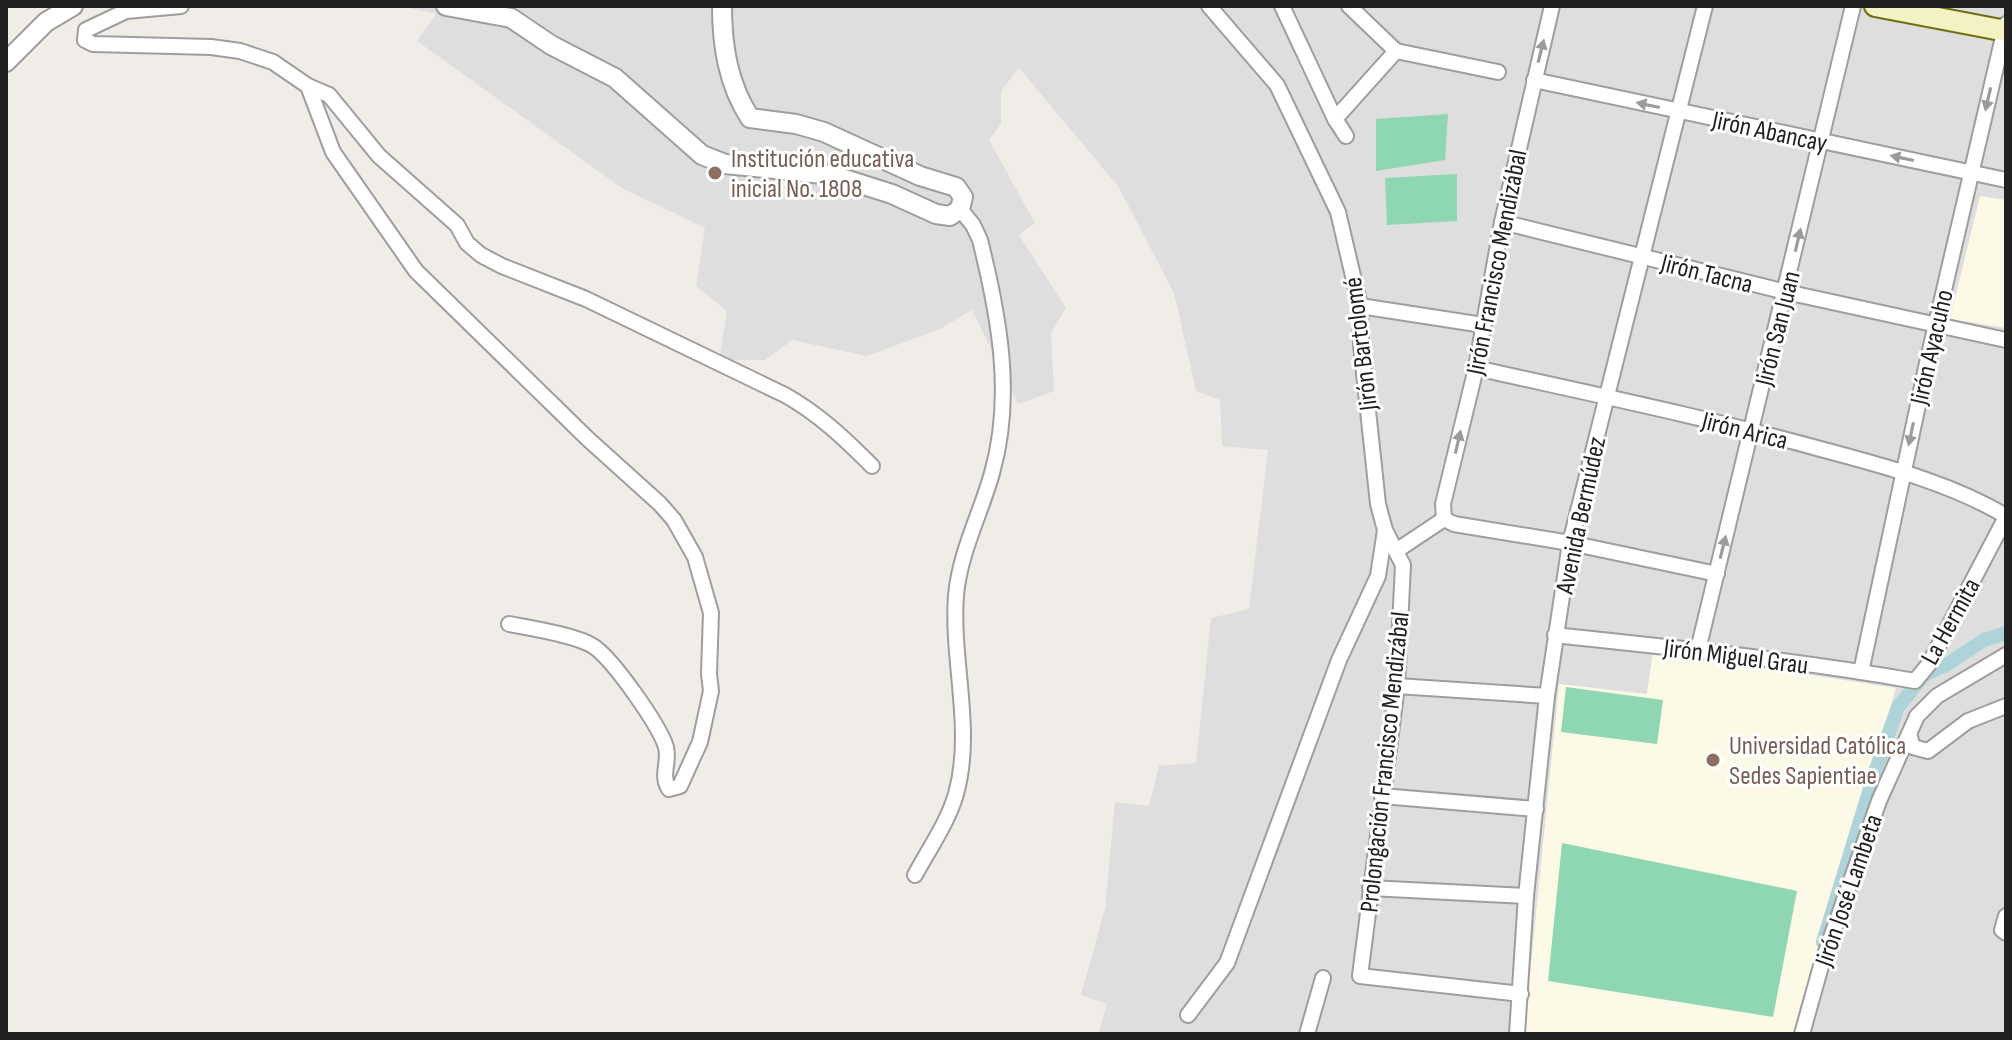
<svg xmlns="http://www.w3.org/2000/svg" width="2012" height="1040" font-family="'Sofia Sans Condensed',sans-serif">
  <rect width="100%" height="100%" fill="#f0ede9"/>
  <polygon fill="#dfdede" points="402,6 2006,6 2006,1034 1098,1034 1107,1004 1081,995 1105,908 1115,802 1149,806 1159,766 1196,763 1211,618 1249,609 1268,450 1222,446 1220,400 1196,391 1174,293 1118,186 1019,68 1001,91 1001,124 989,140 1035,223 1019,235 1066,308 1051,333 1054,391 1018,404 972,310 940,329 867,356 792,340 765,360 719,360 727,311 696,286 705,228 622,188 417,41 436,14"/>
  <g fill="#fcfae6">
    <polygon points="1980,196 2006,200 2006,328 1950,319"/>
    <polygon points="1653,651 1896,688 1795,1034 1524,1034 1559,684 1647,694"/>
  </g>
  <g fill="#8fd6b3">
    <polygon points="1448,114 1445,160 1376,171 1376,119"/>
    <polygon points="1457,174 1457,221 1387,225 1385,178"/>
    <polygon points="1566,687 1663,700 1657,744 1561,732"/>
    <polygon points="1562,843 1797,891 1773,1017 1548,981"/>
  </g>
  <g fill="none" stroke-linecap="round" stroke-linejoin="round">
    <polyline stroke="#aed4d9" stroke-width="14" points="1823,942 1875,772 1898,707 1924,675 1946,665 1984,640 2006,633"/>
    <g stroke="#9e9e9e" stroke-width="18">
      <g id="minor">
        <path d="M181,6l-55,5 -40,19 -1,10 8,4 118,3 29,4 33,11 35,24 21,9 50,61 78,69 10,18 14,12 21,11 84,33 199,96c34,19 60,44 87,71"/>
        <polyline points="1209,6 1277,85 1338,212 1360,306 1361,345 1378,504 1385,530 1403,565 1397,686 1360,976 1521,994"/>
        <polyline points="1282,6 1335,119 1346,136"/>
        <polyline points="1349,6 1396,51"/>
        <polyline points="1396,51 1498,72"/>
        <polyline points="1534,80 2006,180"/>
        <path d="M308,86l25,66 83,119 172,168 72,65 14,16 21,37 16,56 -2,61 2,17 -11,51 -20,44 -11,3c-9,-14 1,-27 -3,-42 -7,-22 -53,-88 -73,-101 -17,-11 -63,-18 -84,-22"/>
        <polyline points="1335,119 1396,51"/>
        <polyline points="1502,222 1786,292 2006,340"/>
        <polyline points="1360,306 1483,325"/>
        <path d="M1476,368c116,26 233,50 348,82 63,17 126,33 182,66"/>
        <polyline points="1444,519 1443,504 1476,368 1502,222 1552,6"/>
        <polyline points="1444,519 1454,524 1570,543 1717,574"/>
        <polyline points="1396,551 1444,519"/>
        <path d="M1555,635c121,13 241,25 360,46l14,-17 77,-147"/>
        <polyline points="1698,650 1853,6"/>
        <polyline points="1861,672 1927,363 2006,24"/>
        <polyline points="1397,686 1547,696"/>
        <polyline points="1909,734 1913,747 1928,751 1968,721 2006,706"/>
        <polyline points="1382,796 1536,809"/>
        <path d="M915,875c14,-26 33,-53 41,-81 18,-65 -5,-133 0,-199 4,-43 25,-82 36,-122 22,-77 7,-157 -12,-233l-7,-15 -13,-16"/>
        <polyline points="1370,888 1526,896"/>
        <polyline points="2006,916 2002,930 2006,933"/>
        <polyline points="1188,1015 1227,963 1339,660 1378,576 1385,530"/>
        <polyline points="1307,1034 1323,978"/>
        <polyline points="1517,1034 1526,896 1547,696 1570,543 1705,6"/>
        <polyline points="1802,1034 1821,966 1879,801 1917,716 1937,696 2006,655"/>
      </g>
    </g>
    <g stroke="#9e9e9e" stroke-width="22">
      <g id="tertiary">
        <path d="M446,6l65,12 40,27 64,33 87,77 23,9 107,11 60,19 44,20 14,2 10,-7 3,-12 -7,-10 -36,-11 -96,-44 -28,-8 -46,-6c-22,-34 -28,-72 -28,-112"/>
        <polyline points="6,62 46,22 73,6"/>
      </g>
    </g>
    <g stroke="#6f6f11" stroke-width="24">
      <polyline id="secondary" points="1875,6 2006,31"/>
    </g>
    <use href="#minor" stroke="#fff" stroke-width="14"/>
    <use href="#tertiary" stroke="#fff" stroke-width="18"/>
    <use href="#secondary" stroke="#f4f1c3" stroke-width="20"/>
  </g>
  <defs><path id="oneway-solid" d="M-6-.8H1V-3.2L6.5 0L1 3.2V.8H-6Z" transform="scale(2)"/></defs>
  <g fill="#9b9b9b">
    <use href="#oneway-solid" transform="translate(1541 51) rotate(-76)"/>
    <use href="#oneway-solid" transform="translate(1988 99) rotate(103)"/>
    <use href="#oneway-solid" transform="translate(1648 105) rotate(-168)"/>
    <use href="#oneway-solid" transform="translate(1902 158) rotate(-168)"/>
    <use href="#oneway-solid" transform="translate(1798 240) rotate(-77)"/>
    <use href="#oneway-solid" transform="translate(1911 434) rotate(102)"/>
    <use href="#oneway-solid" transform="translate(1458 442) rotate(-77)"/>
    <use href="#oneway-solid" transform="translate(1723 547) rotate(-76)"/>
  </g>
  <g fill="#8d6e63" stroke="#fff" stroke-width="3">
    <circle cx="715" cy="173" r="8"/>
    <circle cx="1713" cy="760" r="8"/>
  </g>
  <g text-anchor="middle" stroke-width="6" stroke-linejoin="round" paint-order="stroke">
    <g font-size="26" fill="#212121" stroke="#fff">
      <text transform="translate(1770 131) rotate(12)" y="9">Jirón Abancay</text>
      <text transform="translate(1496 262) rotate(-79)" y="9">Jirón Francisco Mendizábal</text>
      <text transform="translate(1707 273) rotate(14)" y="9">Jirón Tacna</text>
      <text transform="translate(1777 328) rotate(-76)" y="9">Jirón San Juan</text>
      <text transform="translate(1360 344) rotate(-97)" y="9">Jirón Bartolomé</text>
      <text transform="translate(1931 347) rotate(-77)" y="9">Jirón Ayacuho</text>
      <text transform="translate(1745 430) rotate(14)" y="9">Jirón Arica</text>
      <text transform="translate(1580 515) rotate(-78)" y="9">Avenida Bermúdez</text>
      <text transform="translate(1950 621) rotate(-61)" y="9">La Hermita</text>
      <text transform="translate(1736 656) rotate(7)" y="9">Jirón Miguel Grau</text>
      <text transform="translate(1384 762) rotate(-84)" y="9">Prolongación Francisco Mendizábal</text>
      <text transform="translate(1848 890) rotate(-71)" y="9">Jirón José Lambeta</text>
    </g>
    <g font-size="26" fill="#785e54" stroke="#fff" text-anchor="start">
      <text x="731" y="167">Institución educativa<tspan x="731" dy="30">inicial No. 1808</tspan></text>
      <text x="1729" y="754">Universidad Católica<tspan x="1729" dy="30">Sedes Sapientiae</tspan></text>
    </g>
  </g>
  <rect width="2012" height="1040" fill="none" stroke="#212121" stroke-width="16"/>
</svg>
